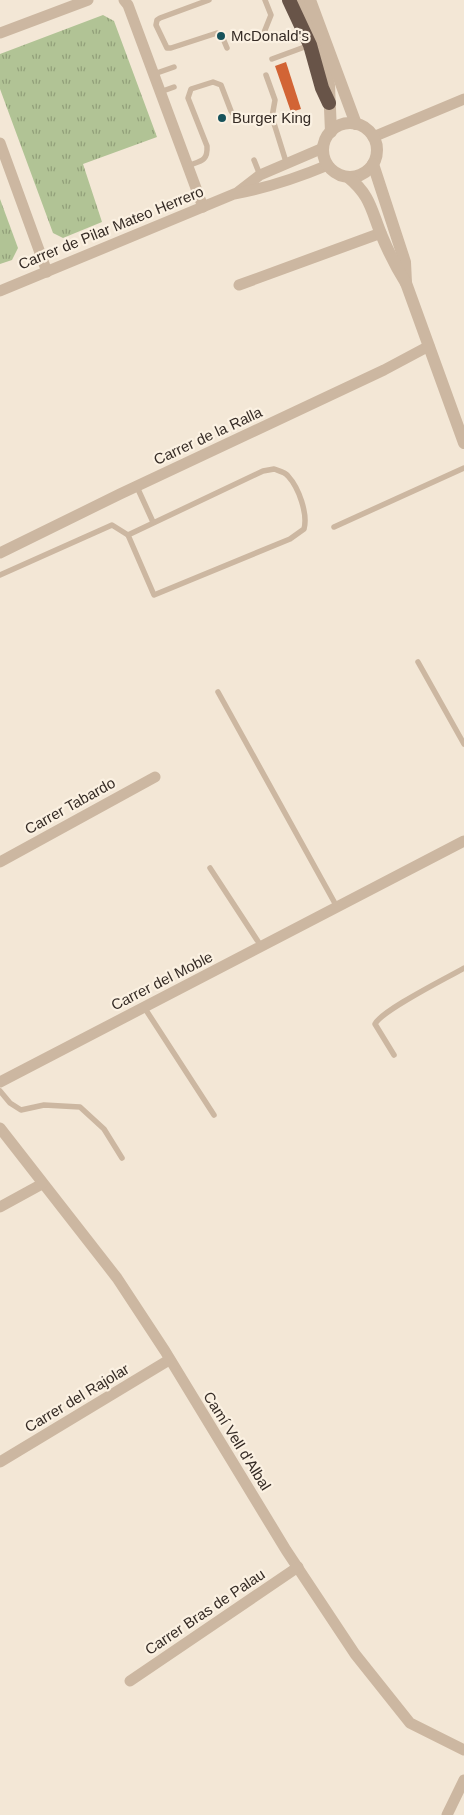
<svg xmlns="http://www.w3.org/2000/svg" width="464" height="1815" font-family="Helvetica,sans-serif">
  <defs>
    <pattern id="grass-tufts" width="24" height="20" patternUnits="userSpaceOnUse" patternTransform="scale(1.25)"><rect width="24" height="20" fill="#b1c395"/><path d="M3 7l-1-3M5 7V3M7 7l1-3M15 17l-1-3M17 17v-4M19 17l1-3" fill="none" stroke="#919f79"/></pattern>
  </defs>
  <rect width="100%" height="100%" fill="#f3e7d6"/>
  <g fill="url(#grass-tufts)">
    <polygon points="103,15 114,21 157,137 83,164 102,222 63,238 53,233 0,89 0,54"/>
    <polygon points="0,199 18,248 12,260 0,264"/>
  </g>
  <polygon fill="#d26435" points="286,62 301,109 291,112 275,66"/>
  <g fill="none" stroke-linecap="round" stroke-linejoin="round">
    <g stroke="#ccb7a1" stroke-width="5.5">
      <polyline points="209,0 160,18 157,20 156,25 167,48 171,48 217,33 222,36 227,48"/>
      <polyline points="263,35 271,15 265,0"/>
      <polyline points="272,59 310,45"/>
      <polyline points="154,74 174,67"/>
      <polyline points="266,75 275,100 272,117 287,165"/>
      <polyline points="160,92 174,87"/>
      <polyline points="254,160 260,175"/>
      <path d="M187,166c13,-5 21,-4 20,-20l-19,-48 3,-9 22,-7 8,3 10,26 8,11"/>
      <path d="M274,469c5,2 11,3 14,7 11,12 20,38 16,53l-14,10 -136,56 -26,-60 135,-64z"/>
      <polyline points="137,487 153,522"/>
      <polyline points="334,527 464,468"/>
      <polyline points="0,575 112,525 128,535"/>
      <polyline points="418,662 464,744"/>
      <polyline points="218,692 337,907"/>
      <polyline points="210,868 261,946"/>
      <polyline points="144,1007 214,1115"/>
      <path d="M394,1055l-19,-31c7,-14 72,-46 89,-56"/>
      <polyline points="0,1091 10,1103 21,1110 44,1105 80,1107 104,1129 122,1158"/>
    </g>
    <g stroke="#ccb7a1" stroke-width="11">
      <polyline points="124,0 128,5 203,207"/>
      <polyline points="0,33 88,0"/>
      <polyline points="373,137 464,99"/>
      <polyline points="0,143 47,272"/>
      <polyline points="238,192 260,175 323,148"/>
      <polyline points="239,285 381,233"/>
      <path d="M0,291l234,-97c33,-6 63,-16 94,-29"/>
      <polyline points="0,553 120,494 384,370 429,346"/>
      <polyline points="0,862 155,777"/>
      <polyline points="0,1082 464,841"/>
      <polyline points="0,1128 117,1278 165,1351 286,1550 355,1654 410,1723 464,1750"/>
      <polyline points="0,1207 42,1184"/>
      <polyline points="0,1462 169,1360"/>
      <polyline points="130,1681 298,1567"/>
      <polyline points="447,1815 464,1780"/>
    </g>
    <g stroke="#ccb7a1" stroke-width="12">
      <polyline points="299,0 320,51 329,85 331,132"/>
      <polyline points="310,0 356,124"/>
      <circle cx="350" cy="150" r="27"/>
      <polyline points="373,164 405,262 406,283"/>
      <path d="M348,177c22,18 23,32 33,57 7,17 15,33 25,49l58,160"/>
    </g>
    <polyline stroke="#685448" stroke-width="14" points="289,0 310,45 322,88 329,103"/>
  </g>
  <g fill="#16525b" stroke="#fbf1e2" stroke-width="2">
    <circle cx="221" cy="36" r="5"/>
    <circle cx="222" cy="118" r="5"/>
  </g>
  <g text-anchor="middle" stroke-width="4.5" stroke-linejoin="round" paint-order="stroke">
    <g font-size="15" fill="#352b25" stroke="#fbf1e2" text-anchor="start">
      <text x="231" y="41">McDonald's</text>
      <text x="232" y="123">Burger King</text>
    </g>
    <g font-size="15" fill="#352b25" stroke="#fbf1e2">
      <text transform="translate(111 228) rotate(-22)" y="5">Carrer de Pilar Mateo Herrero</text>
      <text transform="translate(208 436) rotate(-25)" y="5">Carrer de la Ralla</text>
      <text transform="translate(70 806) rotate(-29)" y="5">Carrer Tabardo</text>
      <text transform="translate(162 981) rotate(-27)" y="5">Carrer del Moble</text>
      <text transform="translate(77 1398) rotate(-31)" y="5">Carrer del Rajolar</text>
      <text transform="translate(237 1441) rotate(58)" y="5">Camí Vell d'Albal</text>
      <text transform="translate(205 1612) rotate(-34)" y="5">Carrer Bras de Palau</text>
    </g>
  </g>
</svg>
